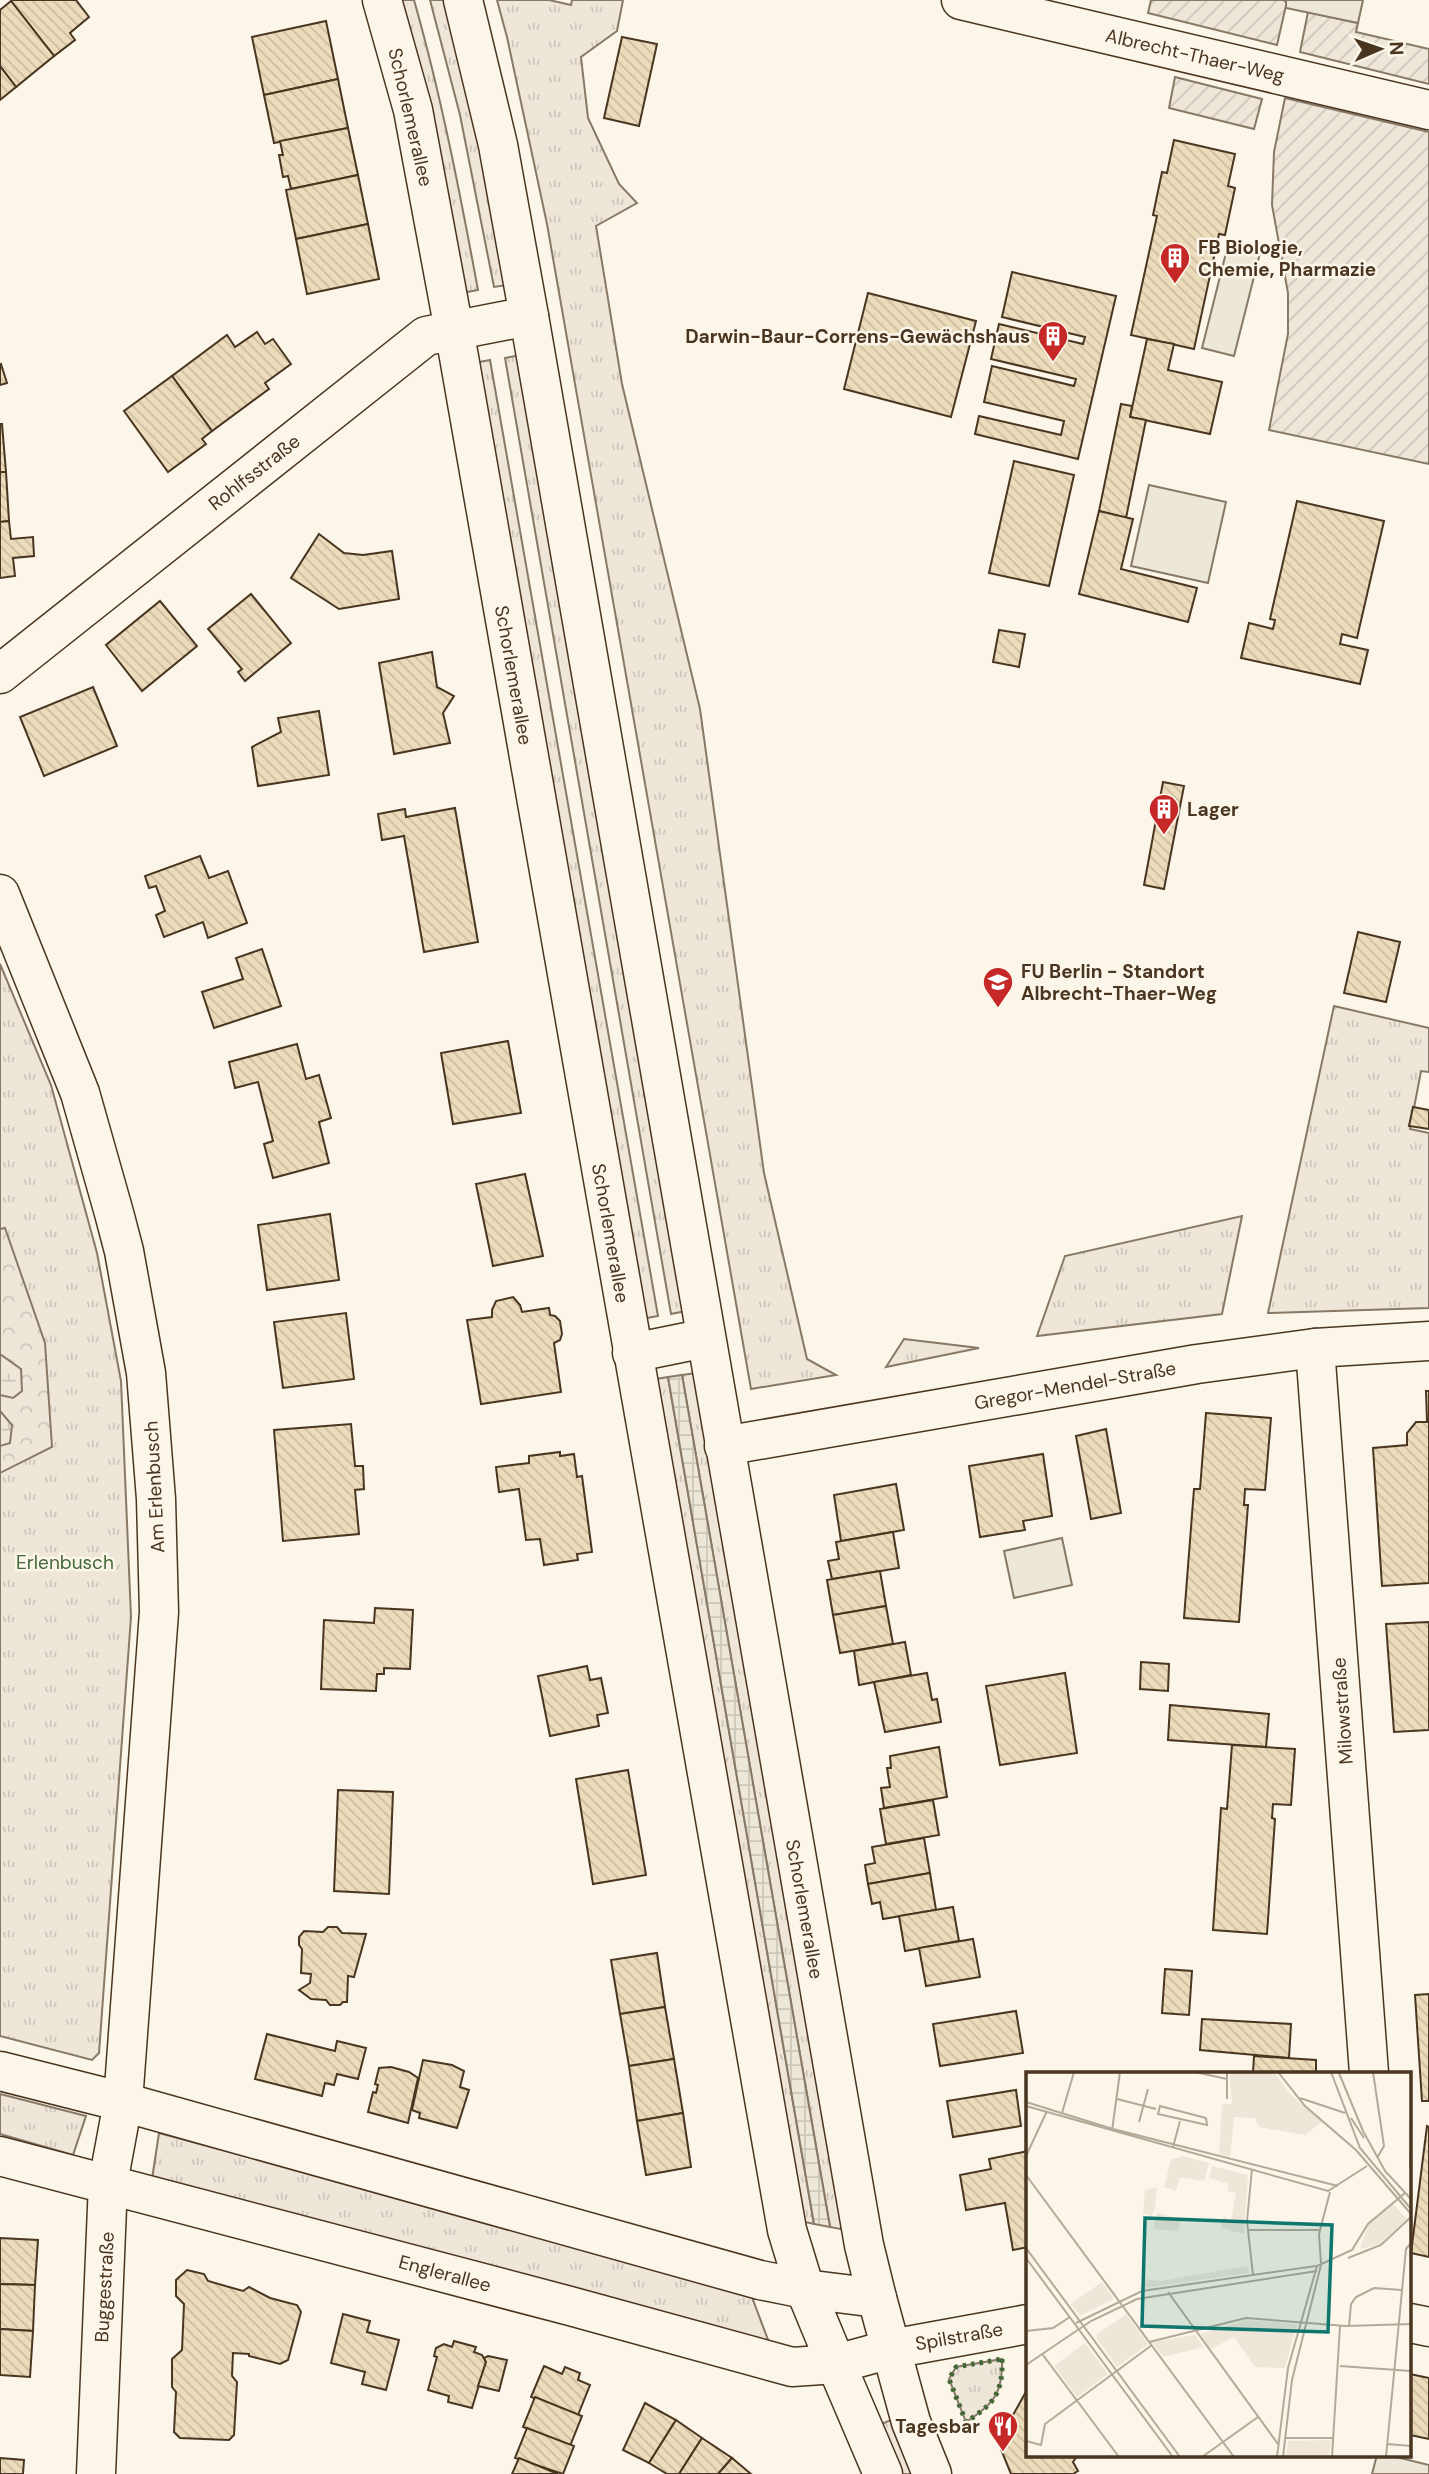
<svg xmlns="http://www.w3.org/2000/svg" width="1429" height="2474" font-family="'DM Sans',sans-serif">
  <defs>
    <pattern id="grass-tufts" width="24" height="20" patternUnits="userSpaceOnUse" patternTransform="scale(1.75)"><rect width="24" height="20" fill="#ede6d9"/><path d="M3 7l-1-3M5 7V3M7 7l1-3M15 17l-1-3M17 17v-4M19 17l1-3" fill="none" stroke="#cdc6ba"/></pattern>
    <pattern id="forest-crowns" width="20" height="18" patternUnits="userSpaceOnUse" patternTransform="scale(1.75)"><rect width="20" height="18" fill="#ede6d9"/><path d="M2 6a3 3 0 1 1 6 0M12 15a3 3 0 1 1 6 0" fill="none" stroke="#cdc6ba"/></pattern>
    <pattern id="wetland-marsh" width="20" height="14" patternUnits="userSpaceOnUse" patternTransform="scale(1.75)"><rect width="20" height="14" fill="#ede6d9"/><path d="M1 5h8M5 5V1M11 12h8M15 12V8" fill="none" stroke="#cdc6ba"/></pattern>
    <pattern id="garden-furrows" width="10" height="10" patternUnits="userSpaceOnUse" patternTransform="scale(1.75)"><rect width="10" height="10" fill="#ede6d9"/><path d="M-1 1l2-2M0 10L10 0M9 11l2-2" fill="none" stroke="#cdc6ba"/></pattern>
    <pattern id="plaza-grid" width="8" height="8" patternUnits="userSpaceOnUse" patternTransform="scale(1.75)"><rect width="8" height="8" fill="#ede7d9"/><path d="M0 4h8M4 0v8" fill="none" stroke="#cdc7ba"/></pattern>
    <pattern id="building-back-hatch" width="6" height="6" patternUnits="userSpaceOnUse" patternTransform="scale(1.75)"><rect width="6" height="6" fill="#ecdcbc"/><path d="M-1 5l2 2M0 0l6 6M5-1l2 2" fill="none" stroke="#ccbda1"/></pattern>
  </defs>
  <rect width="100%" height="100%" fill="#fbf6e9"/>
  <g fill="url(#grass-tufts)" stroke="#887966" stroke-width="2">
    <path d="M397,0h17c27,95 46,193 64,290l-16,3z"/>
    <polygon points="430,0 446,0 479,130 508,285 494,287 460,115"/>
    <polygon points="497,0 549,0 571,5 572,0 623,0 617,31 581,57 588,118 619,184 637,203 596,226 622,384 700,709 764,1173 807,1359 836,1375 751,1389 547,224 507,37"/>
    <polygon points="520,355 686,1311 671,1314 505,358"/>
    <polygon points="490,360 658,1316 641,1319 474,363"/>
    <polygon points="0,964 51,1085 97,1253 121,1381 131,1617 99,2053 92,2060 0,2036"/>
    <polygon points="1334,1006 1429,1028 1429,1072 1421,1071 1410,1129 1429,1133 1429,1308 1268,1313"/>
    <polygon points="1242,1216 1222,1314 1037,1336 1065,1256"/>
    <polygon points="904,1339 979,1348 886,1367"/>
    <polygon points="696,1373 846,2230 830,2227 682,1375"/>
    <polygon points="668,1377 814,2224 800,2221 651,1380"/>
    <polygon points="0,2094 86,2116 73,2155 0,2134"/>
    <polygon points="159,2133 750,2292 770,2345 152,2179"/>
    <path d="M1002,2359c1,34 -8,45 -36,63l-17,-43 7,-12z"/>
    <polygon points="893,2419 916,2474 899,2474 879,2425"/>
  </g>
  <polygon fill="url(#forest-crowns)" stroke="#887966" stroke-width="2" points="5,1228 45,1343 52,1447 0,1473 0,1229"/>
  <g fill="url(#wetland-marsh)" stroke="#887966" stroke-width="2">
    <polygon points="0,1354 21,1369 22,1391 13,1398 0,1395"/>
    <polygon points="0,1411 12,1425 10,1443 0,1446"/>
  </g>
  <g fill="url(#garden-furrows)" stroke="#887966" stroke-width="2">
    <polygon points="1151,0 1283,0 1287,1 1277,45 1148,13"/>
    <polygon points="1308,12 1358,23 1356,32 1429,49 1429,84 1300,52"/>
    <polygon points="1175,77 1262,99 1254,129 1169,108"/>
    <polygon points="1285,98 1429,132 1429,464 1269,430 1288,334 1288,293 1272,205 1274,152"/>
  </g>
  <g fill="#ede7d9" stroke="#887966" stroke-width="2">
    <polygon points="1283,0 1363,0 1358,23 1286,8 1286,1"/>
    <polygon points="1229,241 1261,249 1234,356 1202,348"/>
    <polygon points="1149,485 1226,502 1208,583 1131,566"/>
    <polygon points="1062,1538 1072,1585 1014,1598 1004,1551"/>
    <polygon points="1377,2455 1388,2455 1429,2465 1429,2474 1372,2474"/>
  </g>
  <polygon fill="url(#plaza-grid)" stroke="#887966" stroke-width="2" points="682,1375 830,2227 814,2224 668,1377"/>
  <g fill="url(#building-back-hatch)" stroke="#4a3520" stroke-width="2">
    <polygon points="12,0 76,0 89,17 70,33 75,40 54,56 11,1"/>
    <polygon points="11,1 54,56 16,87 0,66 0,10"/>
    <polygon points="326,21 338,79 264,95 252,37"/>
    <polygon points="622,37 657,44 639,126 604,118"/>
    <polygon points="0,66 16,87 0,100"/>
    <polygon points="338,79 348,128 274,143 264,95"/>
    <polygon points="348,128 358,175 291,189 288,176 283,177 279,155 283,155 280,141"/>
    <polygon points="1174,140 1235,154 1228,186 1235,188 1225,235 1219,234 1194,349 1131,335 1157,216 1153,215 1162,172 1167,173"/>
    <polygon points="358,175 368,224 296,239 286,190"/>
    <polygon points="368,224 379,279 307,294 296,239"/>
    <polygon points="1012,272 1116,296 1078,459 975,434 979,416 1061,435 1064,421 984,402 992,366 1074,386 1076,379 991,359 999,324 1083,344 1085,337 1002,317"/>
    <polygon points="868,293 976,321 951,417 844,389"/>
    <polygon points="257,332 265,344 273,339 291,364 265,383 269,389 212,431 172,376 227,335 235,347"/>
    <polygon points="1147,339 1174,344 1168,370 1222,382 1210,434 1130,417"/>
    <polygon points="1,364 7,383 0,385 0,365"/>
    <polygon points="172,376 212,431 202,439 206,444 168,472 124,411"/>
    <polygon points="1121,404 1132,406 1130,417 1146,420 1126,518 1099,511"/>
    <polygon points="0,424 2,424 6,472 0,472"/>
    <polygon points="1014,461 1074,475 1049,586 989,573"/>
    <polygon points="0,472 6,472 9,521 0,522"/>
    <polygon points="1297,501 1384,521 1357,638 1342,634 1340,644 1368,650 1360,684 1241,658 1249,623 1273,629 1275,620 1270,619"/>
    <polygon points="1099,511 1133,519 1121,569 1197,588 1188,622 1079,594"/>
    <polygon points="9,521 11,539 33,537 34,556 13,558 15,576 0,578 0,522"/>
    <polygon points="319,534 344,553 363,555 392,551 399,599 339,609 291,578"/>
    <polygon points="251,594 291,643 245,681 238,672 242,669 208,629"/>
    <polygon points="160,601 197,646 142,691 106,645"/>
    <polygon points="999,630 1025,634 1019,667 993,662"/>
    <polygon points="432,652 437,687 454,696 443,713 450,743 394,754 379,663"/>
    <polygon points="93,687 117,746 44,776 20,717"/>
    <polygon points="319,711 329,775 258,786 252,747 281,732 278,718"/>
    <polygon points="1163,782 1184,786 1164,889 1144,885"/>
    <polygon points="455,808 478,942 424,952 404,836 382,840 378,814 405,809 406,817"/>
    <polygon points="200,856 209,878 228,871 247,923 208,938 203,922 164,937 156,915 165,911 156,886 149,888 145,876"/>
    <polygon points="1358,932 1400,942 1386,1002 1344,993"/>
    <polygon points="262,949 281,1006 214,1028 202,992 243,979 236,958"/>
    <polygon points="508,1041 521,1113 453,1124 441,1053"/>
    <polygon points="297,1044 306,1079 319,1075 331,1118 319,1122 329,1163 273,1178 264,1144 273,1141 258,1082 235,1088 229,1062"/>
    <polygon points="1413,1107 1429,1110 1429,1129 1409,1126"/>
    <polygon points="525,1174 543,1256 493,1266 476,1184"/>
    <polygon points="330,1214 339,1280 267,1290 258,1225"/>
    <polygon points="513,1297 520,1305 522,1312 549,1308 550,1315 555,1316 560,1321 562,1334 560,1340 554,1343 561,1392 481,1404 467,1320 492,1317 492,1310 496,1301"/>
    <polygon points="346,1313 354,1379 283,1388 274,1322"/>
    <polygon points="1426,1391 1429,1391 1429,1583 1382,1586 1373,1448 1407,1445 1407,1433 1416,1422 1427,1422"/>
    <polygon points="1206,1413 1271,1418 1265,1490 1245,1489 1244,1505 1248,1505 1239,1622 1184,1618 1194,1489 1200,1489"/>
    <polygon points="351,1424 355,1466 363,1466 364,1489 355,1490 359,1534 283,1541 274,1430"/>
    <polygon points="1106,1429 1121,1513 1091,1519 1076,1436"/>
    <polygon points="560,1452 560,1456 574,1454 577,1477 582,1476 592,1552 577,1554 578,1560 544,1565 540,1539 526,1540 519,1489 499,1492 496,1467 529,1463 529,1456"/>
    <polygon points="1043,1454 1052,1516 1023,1521 1025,1530 980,1537 969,1466"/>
    <polygon points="896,1484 904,1530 841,1541 834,1495"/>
    <polygon points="893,1532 899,1568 832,1579 828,1561 839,1559 836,1542"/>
    <polygon points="880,1571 886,1606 833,1615 827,1580"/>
    <polygon points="886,1606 893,1644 840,1653 833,1615"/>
    <polygon points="375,1608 413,1610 410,1669 384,1668 384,1674 377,1674 376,1691 321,1689 324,1620 374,1623"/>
    <polygon points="1429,1622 1429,1730 1394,1732 1386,1624"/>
    <polygon points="905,1642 911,1675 859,1685 854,1651"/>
    <polygon points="1141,1662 1169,1664 1168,1691 1140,1689"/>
    <polygon points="587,1666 590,1680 601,1678 608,1713 597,1715 599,1726 550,1736 538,1676"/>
    <polygon points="927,1673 932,1700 937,1699 941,1722 885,1732 874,1682"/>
    <polygon points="1065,1673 1077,1753 1000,1765 986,1686"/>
    <polygon points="1170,1705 1269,1714 1266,1747 1168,1740"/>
    <polygon points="1232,1745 1295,1749 1291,1805 1273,1804 1272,1818 1275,1819 1267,1934 1213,1930 1221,1808 1227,1809"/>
    <polygon points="939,1747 947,1797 884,1808 881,1788 890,1787 887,1768 891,1768 890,1756"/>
    <polygon points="628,1770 646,1875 593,1884 576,1779"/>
    <polygon points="338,1790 393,1792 389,1894 334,1891"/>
    <polygon points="933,1800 939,1835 886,1844 880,1809"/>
    <polygon points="924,1838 930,1873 868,1884 865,1865 875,1863 872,1847"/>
    <polygon points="930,1873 936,1910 883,1919 880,1902 872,1904 868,1884"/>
    <polygon points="953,1907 959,1941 905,1951 899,1916"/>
    <polygon points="328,1927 337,1927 342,1933 366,1934 354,1977 348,1976 347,2002 343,2002 340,2005 330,2005 326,2000 311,1999 299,1990 310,1983 311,1974 301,1973 302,1949 299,1945 299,1937 304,1931 323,1932"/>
    <polygon points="973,1939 980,1977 926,1986 919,1948"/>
    <polygon points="657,1953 665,2007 620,2014 611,1960"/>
    <polygon points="1165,1969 1192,1971 1189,2015 1162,2013"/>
    <polygon points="1429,1994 1429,2101 1422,2101 1415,1995"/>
    <polygon points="665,2007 674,2059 629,2066 620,2014"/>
    <polygon points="1016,2011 1023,2053 940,2066 933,2024"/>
    <polygon points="1202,2019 1291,2024 1289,2058 1200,2050"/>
    <polygon points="267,2034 335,2051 337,2041 366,2048 358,2079 337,2074 334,2085 325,2083 322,2096 255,2079"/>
    <polygon points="1254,2056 1316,2060 1316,2073 1253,2073"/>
    <polygon points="674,2059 683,2113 637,2121 629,2066"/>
    <polygon points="423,2060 452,2065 464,2071 460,2087 469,2090 457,2128 419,2118 420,2113 412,2110"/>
    <polygon points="391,2067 409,2072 418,2078 408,2123 368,2112 373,2092 376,2093 378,2085 375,2084 379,2068"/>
    <polygon points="1016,2090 1021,2126 953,2137 947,2101"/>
    <polygon points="683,2113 691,2167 646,2175 637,2121"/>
    <polygon points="1427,2126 1429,2127 1429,2257 1411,2253"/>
    <polygon points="1028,2151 1028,2247 1013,2250 1005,2203 966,2210 960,2175 991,2169 989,2159"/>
    <polygon points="0,2238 38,2240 35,2285 0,2284"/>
    <polygon points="187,2270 204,2274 208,2281 243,2291 249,2287 270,2298 297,2305 301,2312 288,2360 280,2364 249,2356 249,2354 233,2353 232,2376 237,2382 234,2435 229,2440 180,2438 174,2432 176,2392 172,2387 172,2359 182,2350 184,2304 176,2296 176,2280"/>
    <polygon points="0,2284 35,2285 33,2331 0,2329"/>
    <polygon points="343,2314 370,2321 367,2332 399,2340 386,2390 362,2384 365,2372 331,2363"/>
    <polygon points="0,2329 33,2331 30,2377 0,2375"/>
    <polygon points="454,2341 476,2347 474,2352 482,2355 486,2362 472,2408 448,2402 449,2396 428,2390 437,2357 434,2356 436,2348 444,2344 452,2347"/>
    <polygon points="488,2356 507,2360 499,2391 478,2386 486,2362 484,2358"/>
    <polygon points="544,2366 562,2374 565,2367 580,2373 578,2380 590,2385 578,2415 531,2397"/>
    <polygon points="1410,2374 1429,2378 1429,2439 1410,2435"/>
    <polygon points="1028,2388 1028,2455 1078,2455 1073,2462 1078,2471 1073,2474 1011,2474 998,2442"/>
    <polygon points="535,2397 582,2416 570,2446 523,2427"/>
    <polygon points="645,2403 676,2420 649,2463 623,2450"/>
    <polygon points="676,2420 702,2438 679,2474 667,2474 649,2463"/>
    <polygon points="527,2428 574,2446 563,2474 515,2458"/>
    <polygon points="702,2438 732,2458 718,2474 679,2474"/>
    <polygon points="0,2458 24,2460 23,2474 0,2474"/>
    <polygon points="519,2458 558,2474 512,2474"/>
    <polygon points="732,2458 751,2474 718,2474"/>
  </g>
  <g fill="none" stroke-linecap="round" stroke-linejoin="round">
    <g stroke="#4a3520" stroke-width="41">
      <g id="minor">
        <polyline points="382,0 413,110 459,357 787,2230 805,2289 836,2364"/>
        <polyline points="463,0 498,145 529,316 864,2245 877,2298"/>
        <polyline points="961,0 1429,110"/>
        <polyline points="0,674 426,336 529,316"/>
        <polyline points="0,894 80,1093 114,1213 124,1251 146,1373 156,1499 159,1612 123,2102 108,2183 96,2474"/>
        <polyline points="1315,1348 1369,2073"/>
        <polyline points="632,1353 706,1338"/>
        <polyline points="724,1446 1197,1364 1315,1348 1429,1341"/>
        <polyline points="1410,2323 1429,2327"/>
        <polyline points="891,2349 1028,2324"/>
      </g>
    </g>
    <g stroke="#4a3520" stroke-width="41">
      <g id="major">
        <polyline points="0,2071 123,2102 760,2280 805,2289 877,2298 911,2422 932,2474"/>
        <polyline points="0,2156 570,2306 792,2367 836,2364 891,2349"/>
        <polyline points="836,2364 883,2474"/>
      </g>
    </g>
    <use href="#minor" stroke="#fbf6e9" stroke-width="38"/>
    <use href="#major" stroke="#fbf6e9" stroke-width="38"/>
    <path stroke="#436837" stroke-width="5" stroke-dasharray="3.5 5" stroke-linecap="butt" d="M1002,2359c1,34 -8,45 -36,63l-17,-43 7,-12z"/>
  </g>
  <defs>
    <g id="building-pin" transform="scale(1.575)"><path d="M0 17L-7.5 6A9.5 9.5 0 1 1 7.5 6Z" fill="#c62828" stroke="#fbf6e9"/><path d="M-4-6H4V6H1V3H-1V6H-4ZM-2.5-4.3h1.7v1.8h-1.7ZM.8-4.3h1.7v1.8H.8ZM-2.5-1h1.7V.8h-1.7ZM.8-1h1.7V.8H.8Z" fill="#fff"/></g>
    <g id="university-pin" transform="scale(1.575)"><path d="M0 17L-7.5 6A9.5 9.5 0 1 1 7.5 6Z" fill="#c62828" stroke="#fbf6e9"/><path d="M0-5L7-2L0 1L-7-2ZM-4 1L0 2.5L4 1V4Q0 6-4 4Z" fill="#fff"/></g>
    <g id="restaurant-pin" transform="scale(1.575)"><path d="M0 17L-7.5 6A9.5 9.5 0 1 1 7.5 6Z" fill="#c62828" stroke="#fbf6e9"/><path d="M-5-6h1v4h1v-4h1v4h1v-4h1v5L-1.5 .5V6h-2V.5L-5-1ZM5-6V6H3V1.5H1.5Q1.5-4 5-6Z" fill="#fff"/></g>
  </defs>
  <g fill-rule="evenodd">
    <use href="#building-pin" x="1175" y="258"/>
    <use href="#building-pin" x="1053" y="336"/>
    <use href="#building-pin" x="1164" y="809"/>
    <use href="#university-pin" x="998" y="982"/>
    <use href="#restaurant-pin" x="1003" y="2426"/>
  </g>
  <g text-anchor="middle" stroke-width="5" stroke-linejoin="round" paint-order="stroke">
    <g font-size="19" fill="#4a3520" stroke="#fbf6e9">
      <text transform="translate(1195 55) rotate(13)" y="7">Albrecht-Thaer-Weg</text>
      <text transform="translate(411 117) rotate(77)" y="7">Schorlemerallee</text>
      <text transform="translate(254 472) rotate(-38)" y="7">Rohlfsstraße</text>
      <text transform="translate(514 675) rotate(80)" y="7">Schorlemerallee</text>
      <text transform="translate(611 1233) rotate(80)" y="7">Schorlemerallee</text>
      <text transform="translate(1075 1385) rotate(-10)" y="7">Gregor-Mendel-Straße</text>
      <text transform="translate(154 1487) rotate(-93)" y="7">Am Erlenbusch</text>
      <text transform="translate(1342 1711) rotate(-94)" y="7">Milowstraße</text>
      <text transform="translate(805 1909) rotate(80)" y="7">Schorlemerallee</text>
      <text transform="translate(445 2273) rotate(15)" y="7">Englerallee</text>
      <text transform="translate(104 2287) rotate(-87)" y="7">Buggestraße</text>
      <text transform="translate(959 2336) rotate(-10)" y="7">Spilstraße</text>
    </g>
    <g font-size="19" font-weight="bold" fill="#4a3520" stroke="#fbf6e9" text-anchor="start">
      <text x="1198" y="254">FB Biologie,<tspan x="1198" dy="22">Chemie, Pharmazie</tspan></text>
      <text x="1030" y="343" text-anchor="end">Darwin-Baur-Correns-Gewächshaus</text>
      <text x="1187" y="816">Lager</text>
      <text x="1021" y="978">FU Berlin - Standort<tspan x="1021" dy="22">Albrecht-Thaer-Weg</tspan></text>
      <text x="980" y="2433" text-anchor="end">Tagesbar</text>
    </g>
    <g font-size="19" fill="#436837" stroke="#fbf6e9">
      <text x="65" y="1569">Erlenbusch</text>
    </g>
  </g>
  <g transform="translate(1026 2072)">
    <rect width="385" height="385" fill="#fbf6e9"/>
    <path d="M156,84l27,7 -5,18 -24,-4 -4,14 -12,-4 7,-27zM186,94l36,9 -4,59 -23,-6 3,-12 7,6 5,-29 -9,-2 2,-7 -20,-6zM366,131l15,16 -27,25 -20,5 8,-23zM222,194l1,7 -112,16 6,-3v-7l18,2zM100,242l22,30 -31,23 -22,-31zM220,248l51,4 -12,44 -30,-1 -21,-30 -23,12 -11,-15zM169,263l9,12 -41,10 -11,-15zM59,271l23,31 -31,23 -23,-31zM305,368l-2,17h-43l2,-16z" fill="#ede6d9"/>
    <path d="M225,254l12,29 -6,4 -23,-30z" fill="#ede6d9"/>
    <path d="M203,0h45l17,23 31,27 -17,13 -46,-8 -4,-9 -21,-1 -4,40 -11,-3 3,-50h10zM131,115l-2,21 -9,19 4,-12 -7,-2 2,-23zM131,141l24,6 -3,12 -25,-2z" fill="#ede6d9"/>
    <path d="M76,210l12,17 -34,17 -9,-12z" fill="#ede6d9"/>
    <path fill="none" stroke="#b4a999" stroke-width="2" d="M169,0l32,7M252,0l27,34 51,44M305,0l29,76 51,61M347,0l11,74 -7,12M313,1l24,58M274,26l45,15M91,27l39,10M201,27v-27M0,30l87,27 225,57M0,34l302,85 39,-25M134,34l46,12 1,7 -49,-11zM36,41l12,-41M325,46l13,20M113,50l9,-33M86,59l8,-59M337,59l22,40 26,28M147,75l7,-26M330,78l55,64M0,84l21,-45M384,96l1,-52M226,97l-5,52 6,54M0,103l208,282M221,158h73M0,176l154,209M0,186l147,199M322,186l33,-13 30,-28M295,191l-2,-29 11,-42M142,220l110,152M50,251l66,-32 174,-25M323,254l2,-22 5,-7 18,-9 28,2M0,259l27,-3 17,-11M123,270l97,-24 100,8 65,-2M17,283l76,102M0,293l65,-44 46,-22 180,-28M314,294l71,5M259,366h48M0,369l15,4 4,-21 107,-79M361,372l24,2M176,385l56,-40M251,385l11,-89 29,-102 35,-16 16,-26 37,-31M257,385l9,-77 29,-115M306,385l8,-131M360,385l20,-208 5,-6"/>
    <path fill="#0f766e" fill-opacity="0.15" stroke="#0f766e" stroke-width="3.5" d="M119,146l187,7 -4,107 -186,-6z"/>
    <rect width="385" height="385" fill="none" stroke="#4a3520" stroke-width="3.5"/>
  </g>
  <g transform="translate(1380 49) rotate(88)" stroke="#fbf6e9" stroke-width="5" paint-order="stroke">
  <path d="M0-5L12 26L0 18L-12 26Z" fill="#4a3520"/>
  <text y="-10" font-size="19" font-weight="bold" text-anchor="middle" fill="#4a3520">N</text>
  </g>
</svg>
